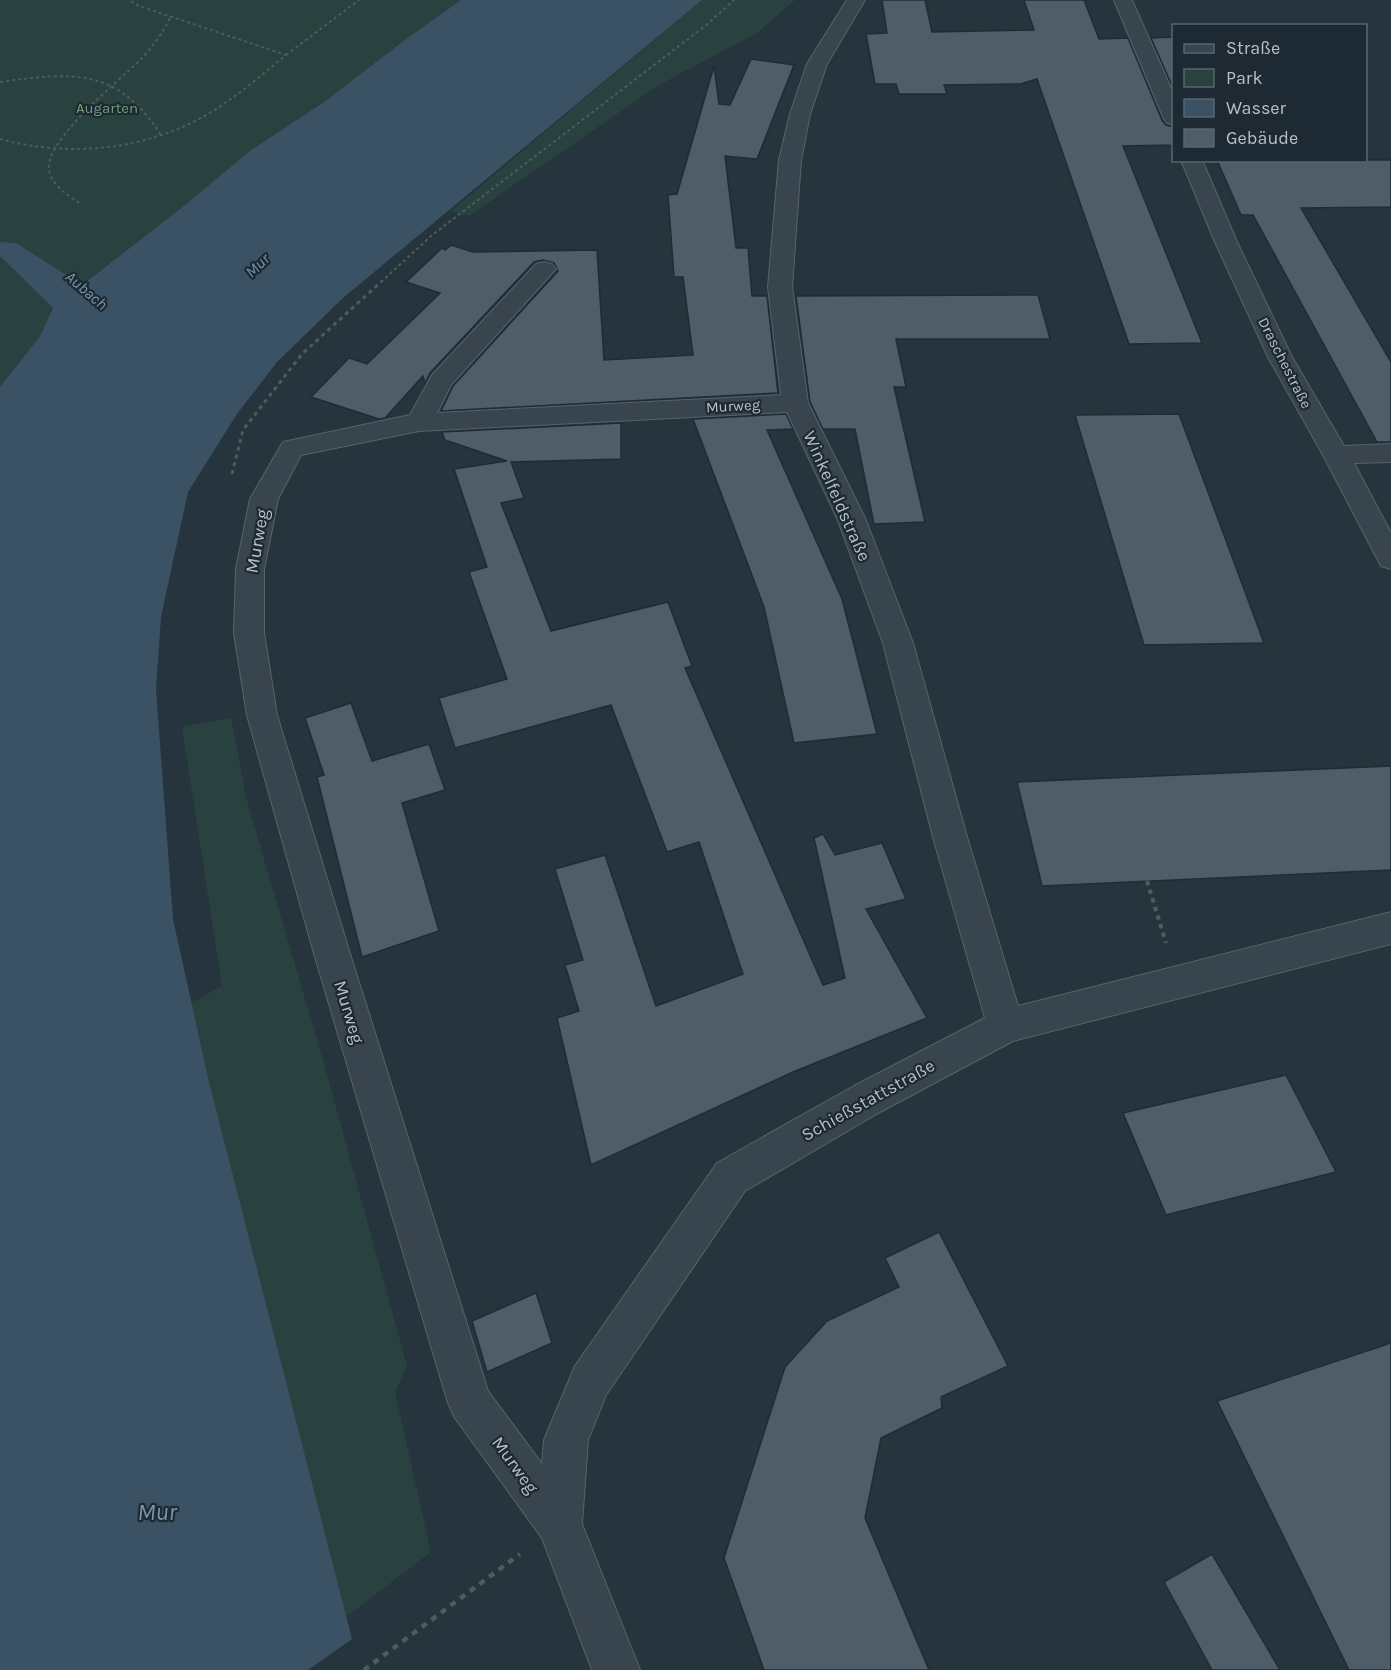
<svg xmlns="http://www.w3.org/2000/svg" width="1391" height="1670" font-family="Karla,sans-serif">
  <rect width="100%" height="100%" fill="#25343d"/>
  <g fill="#2a423f">
    <polygon points="0,0 461,0 406,39 324,102 251,151 185,205 81,285 16,243 0,242"/>
    <polygon points="702,0 795,0 757,33 659,85 469,216 451,211"/>
    <polygon points="0,256 53,308 40,336 0,387"/>
    <polygon points="231,718 247,801 323,1060 407,1366 395,1392 431,1552 346,1617 209,1082 191,1003 222,986 182,727"/>
  </g>
  <polygon fill="#3a5264" points="461,0 702,0 343,298 277,362 237,414 188,492 161,617 156,690 173,919 209,1082 360,1670 0,1670 0,387 40,336 53,308 0,256 0,242 16,243 82,285 185,205 250,151 324,102 406,39"/>
  <polygon fill="#25343d" points="355,1637 363,1670 308,1670"/>
  <g fill="#4f5d68" stroke="#202c35" stroke-width="1.5">
    <polygon points="882,0 925,0 932,32 1034,30 1024,0 1084,0 1099,39 1128,38 1162,120 1166,125 1173,127 1173,145 1123,146 1202,343 1129,344 1037,79 1020,84 944,85 947,94 899,94 896,84 875,84 866,34 887,33"/>
    <polygon points="1173,37 1173,88 1151,38"/>
    <polygon points="751,59 794,65 757,159 725,156 736,248 748,248 752,296 767,296 778,393 441,411 453,386 558,271 554,263 543,260 534,262 430,373 425,383 423,376 385,418 379,419 311,397 349,358 367,364 440,293 406,282 442,248 445,250 451,245 473,252 597,250 604,360 693,355 683,277 674,277 668,195 677,194 714,66 719,104 730,105"/>
    <polygon points="1217,160 1391,160 1391,207 1301,208 1391,362 1391,442 1377,442 1253,215 1241,215"/>
    <polygon points="1038,295 1050,339 896,339 906,387 894,387 925,522 874,524 855,429 823,429 810,402 796,296"/>
    <polygon points="786,414 793,429 767,430 842,599 877,734 794,743 764,607 693,419"/>
    <polygon points="1179,414 1264,643 1144,645 1075,415"/>
    <polygon points="621,423 621,459 511,462 524,498 501,503 551,631 668,602 692,666 685,668 823,985 845,978 814,838 823,834 835,855 882,843 906,899 866,909 927,1018 793,1072 591,1165 557,1018 579,1011 565,965 583,960 555,869 605,855 656,1006 743,974 699,842 667,852 611,705 455,748 439,698 507,679 469,572 487,567 454,469 507,461 445,440 442,432"/>
    <polygon points="351,703 372,761 429,744 445,790 402,803 439,931 362,957 317,777 324,775 305,718"/>
    <polygon points="1391,766 1391,870 1042,886 1017,782"/>
    <polygon points="1286,1075 1336,1172 1166,1215 1123,1113"/>
    <polygon points="939,1232 1008,1366 941,1397 942,1408 881,1438 865,1518 929,1670 764,1670 724,1558 785,1367 827,1321 899,1287 885,1258"/>
    <polygon points="536,1293 552,1343 487,1372 472,1321"/>
    <polygon points="1391,1343 1391,1670 1349,1670 1217,1401"/>
    <polygon points="1212,1554 1280,1670 1212,1670 1164,1582"/>
  </g>
  <g fill="none" stroke-linecap="round" stroke-linejoin="round">
    <g stroke="#57636b" stroke-width="2">
      <g id="street">
        <path d="M847,0h18l-38,64 -17,50 -9,46 -9,127 16,116 57,115 48,125 54,194 51,169 373,-94v32l-378,97 -133,71 -135,79 -139,204 -18,45 -6,84 58,146h-48l-50,-132 -87,-120 -7,-15 -133,-446 -68,-242 -13,-82 2,-64 14,-70 33,-57 127,-27 22,-40 104,-111 8,-2 8,2 4,5 -105,116 -14,28 344,-18 -13,-108 11,-127 11,-46 17,-50zM787,412l50,106 46,125 50,194 52,181 -131,68 -137,77 -142,203 -31,74 -2,24 -54,-73 -137,-434 -74,-242 -13,-82v-64l14,-70 23,-44 118,-24z"/>
        <polygon points="1114,0 1132,0 1174,95 1174,125 1167,123 1164,119"/>
        <polygon points="1181,160 1202,160 1237,242 1292,357 1344,446 1391,444 1391,462 1354,463 1391,533 1391,569 1381,566 1323,455 1268,357 1215,242"/>
      </g>
    </g>
    <g stroke="#495e5e" stroke-width="2" stroke-dasharray="3 3" stroke-linecap="butt">
      <polyline points="286,55 359,0"/>
      <path d="M0,82c73,-10 117,-15 161,53"/>
      <path d="M0,139c66,18 140,12 201,-21 31,-17 58,-41 85,-63l-147,-49 -10,-6"/>
      <path d="M79,203c-11,-8 -29,-19 -30,-34 -3,-30 69,-87 90,-108 13,-13 24,-28 32,-45"/>
      <polyline points="381,282 431,236 705,26 734,0"/>
    </g>
    <polyline stroke="#495e5e" stroke-width="3" stroke-dasharray="4 4" stroke-linecap="butt" points="232,474 243,430 302,354 382,281"/>
    <polyline stroke="#495e5e" stroke-width="4" stroke-dasharray="4.5 4.5" stroke-linecap="butt" points="1147,881 1166,943"/>
    <polyline stroke="#495e5e" stroke-width="4.5" stroke-dasharray="6 6" stroke-linecap="butt" points="364,1670 520,1554"/>
    <use href="#street" fill="#39454e" fill-rule="evenodd"/>
  </g>
  <g text-anchor="middle" stroke-width="4.5" stroke-linejoin="round" paint-order="stroke">
    <g font-size="15" fill="#759d77" stroke="#1e2a33">
      <text x="107" y="113">Augarten</text>
    </g>
    <g font-size="15" fill="#b5c0c8" stroke="#1e2a33">
      <text transform="translate(1285 363) rotate(63)" y="5">Draschestraße</text>
      <text transform="translate(733 406) rotate(-3)" y="5">Murweg</text>
    </g>
    <g font-size="16" font-style="italic" fill="#7796aa" stroke="#1e2a33">
      <text transform="translate(257 265) rotate(-43)" y="6">Mur</text>
      <text transform="translate(87 290) rotate(41)" y="6">Aubach</text>
    </g>
    <g font-size="18" fill="#b5c0c8" stroke="#1e2a33">
      <text transform="translate(837 496) rotate(66)" y="6">Winkelfeldstraße</text>
      <text transform="translate(257 541) rotate(-80)" y="6">Murweg</text>
      <text transform="translate(349 1012) rotate(73)" y="6">Murweg</text>
      <text transform="translate(868 1100) rotate(-29)" y="6">Schießstattstraße</text>
      <text transform="translate(515 1465) rotate(54)" y="6">Murweg</text>
    </g>
    <g font-size="24" font-style="italic" fill="#7796aa" stroke="#1e2a33">
      <text x="157" y="1520">Mur</text>
    </g>
  </g>
  <rect x="1172" y="24" width="195" height="138" fill="#1e2a33" stroke="#5a666f" stroke-width="1.5"/>
  <rect x="1184" y="44" width="30" height="9" fill="#39454e" stroke="#5a666f" stroke-width="1.5"/>
  <text x="1226" y="54" font-size="18" fill="#b5c0c8">Straße</text>
  <rect x="1184" y="69" width="30" height="18" fill="#2a423f" stroke="#5a666f" stroke-width="1.5"/>
  <text x="1226" y="84" font-size="18" fill="#b5c0c8">Park</text>
  <rect x="1184" y="99" width="30" height="18" fill="#3a5264" stroke="#5a666f" stroke-width="1.5"/>
  <text x="1226" y="114" font-size="18" fill="#b5c0c8">Wasser</text>
  <rect x="1184" y="129" width="30" height="18" fill="#4f5d68" stroke="#5a666f" stroke-width="1.5"/>
  <text x="1226" y="144" font-size="18" fill="#b5c0c8">Gebäude</text>
</svg>
